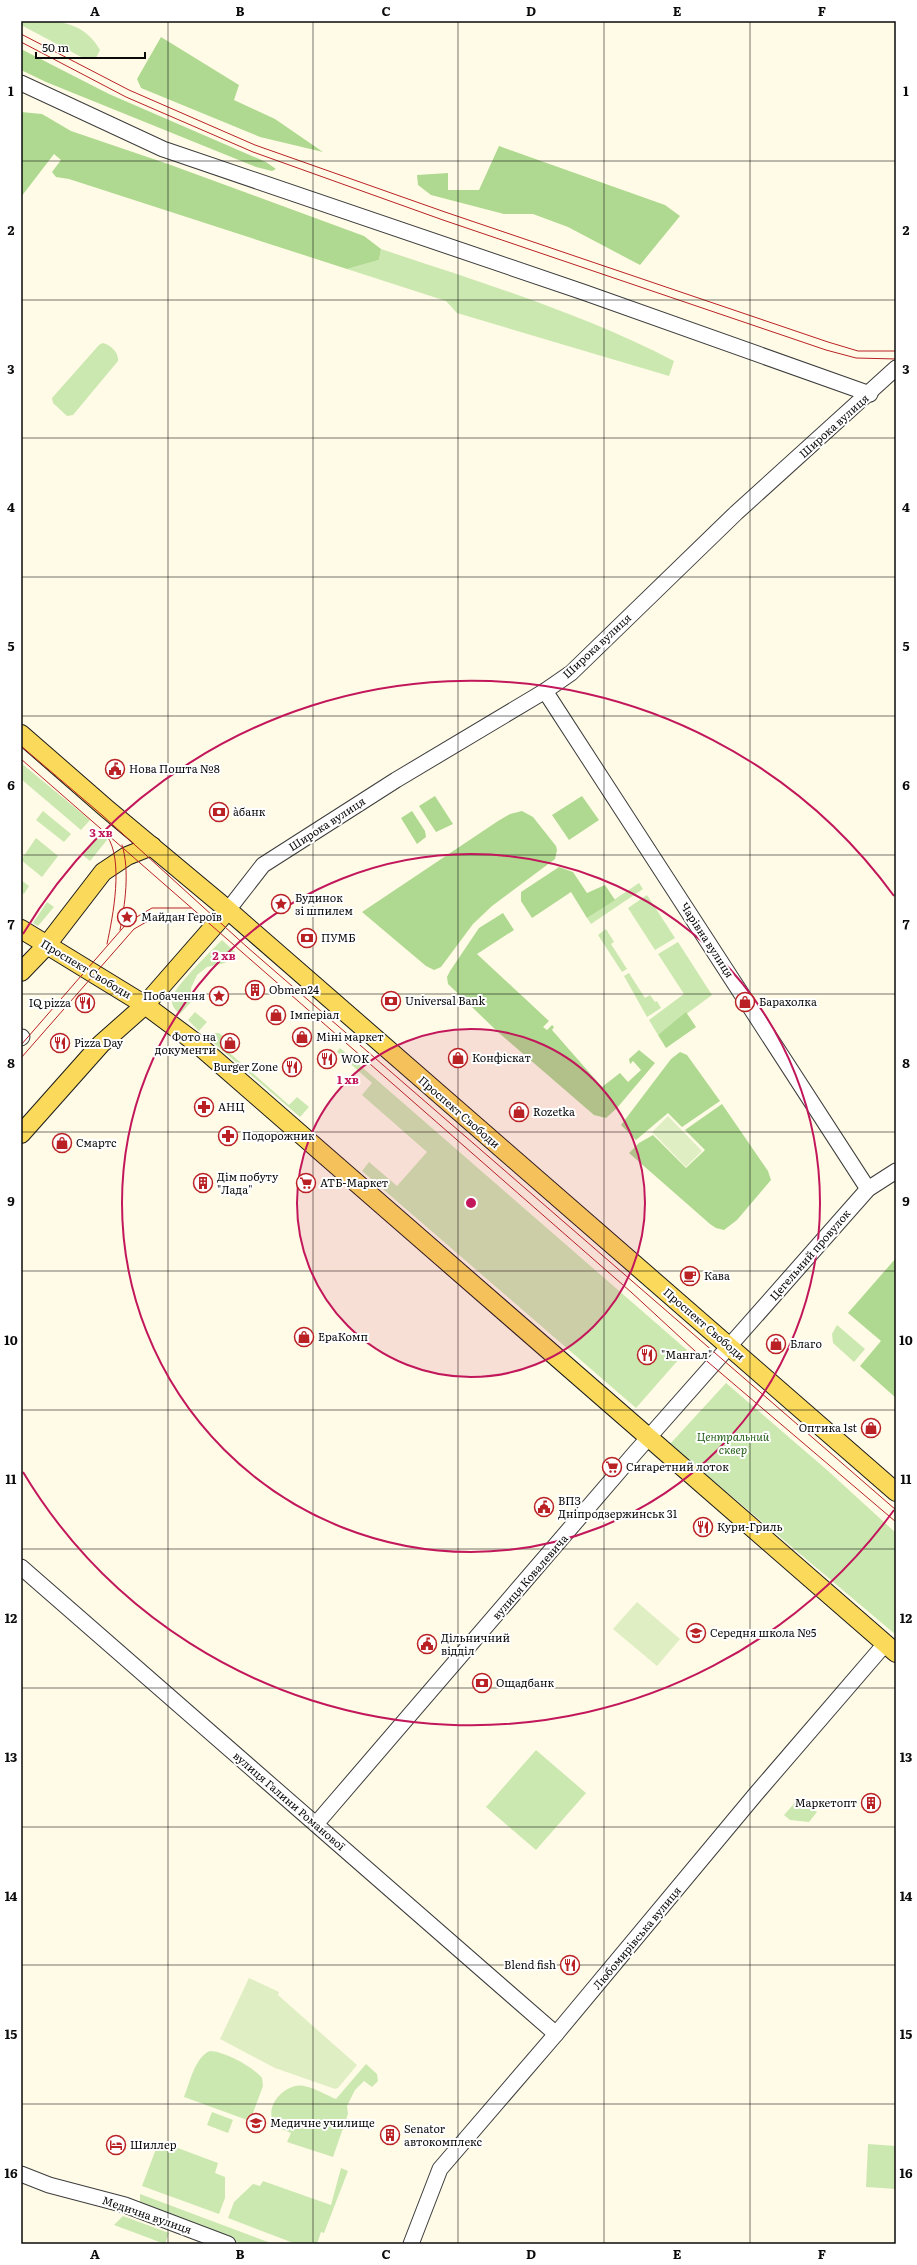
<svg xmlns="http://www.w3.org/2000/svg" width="917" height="2265" font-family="Literata,serif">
  <rect width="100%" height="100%" fill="#fffbe6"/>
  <g fill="#cce8b1">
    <path d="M21,21c32,0 61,-3 79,29l-4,8 -11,1 -64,-34z"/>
    <path d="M381,249c99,33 200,64 293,112l-5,15 -212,-63 -11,-12 -99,-32 32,-9z"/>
    <path d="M103,343c8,2 16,10 15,18l-45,54 -6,1 -14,-13 -1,-5 47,-53z"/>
    <polygon points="21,763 90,820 81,830 21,779"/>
    <polygon points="43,811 71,834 64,842 36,820"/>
    <polygon points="102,833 107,840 90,861 83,855"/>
    <polygon points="36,838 58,856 42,877 21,860"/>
    <polygon points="21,880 29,886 24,894 21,892"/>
    <polygon points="639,883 643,889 591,924 587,918"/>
    <polygon points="647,895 675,938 655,950 628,908"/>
    <polygon points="47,902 54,907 38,926 33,923"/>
    <polygon points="606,929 614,942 611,944 627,969 622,972 598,935"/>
    <path d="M222,940l13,12 -10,11 -18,4 -10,8 -6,13v14l-11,12c-6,-5 -10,-10 -7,-18 4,-12 38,-45 49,-56z"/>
    <polygon points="678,942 712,995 658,1035 649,1020 684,994 658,954"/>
    <polygon points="629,973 645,998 650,995 655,1002 657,1001 661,1008 647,1017 624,976"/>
    <polygon points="195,1012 207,1022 199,1031 188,1020"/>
    <polygon points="214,1033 219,1033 225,1038 223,1041 227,1045 224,1048 289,1105 297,1097 309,1107 300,1117 209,1039"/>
    <polygon points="340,1048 687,1350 636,1408 362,1171 369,1162 397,1186 427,1152 362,1095 372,1083 337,1052"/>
    <polygon points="837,1325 865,1349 854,1362 833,1343 832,1334"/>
    <polygon points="726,1383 827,1470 896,1533 896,1635 670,1444"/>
    <polygon points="536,1750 586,1793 536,1850 486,1807"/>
    <polygon points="799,1798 817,1812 809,1822 790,1820 784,1815"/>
    <path d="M210,2051c14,0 45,17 52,27l1,8 -13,35 -66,-24c6,-15 11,-40 26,-46z"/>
    <path d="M366,2064l11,10 1,7 -6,6 -8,-6 -9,9 -8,16 1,8 -15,43 -46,-15 4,-9c-5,-2 -13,-5 -16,-9 -13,-17 11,-42 29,-38 11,2 22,9 32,13z"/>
    <polygon points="212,2112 233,2120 228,2133 207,2125"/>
    <polygon points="159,2141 218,2163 215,2173 225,2177 225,2198 219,2214 142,2186"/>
    <polygon points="868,2144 896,2146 896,2189 866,2187"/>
    <polygon points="341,2168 348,2171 324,2233 321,2232 317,2244 296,2244 228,2218 234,2202 253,2184 260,2186 263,2181 331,2205"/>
    <polygon points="140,2194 273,2244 242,2244 140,2205"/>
    <polygon points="123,2216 169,2233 165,2244 114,2225"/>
  </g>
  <g fill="#afd990">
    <polygon points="161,37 239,85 234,100 275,119 323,152 260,137 141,88 137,79"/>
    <polygon points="21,49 109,94 266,162 276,169 272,171 256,167 46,82 21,70"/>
    <polygon points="21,112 42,114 71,131 168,164 364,236 381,249 379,260 347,269 69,179 56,177 52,172 61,160 54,154 21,197"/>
    <polygon points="499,146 665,205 680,216 640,265 568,227 533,214 504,214 431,195 418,185 417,175 448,173 448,190 479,190"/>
    <polygon points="435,796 453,824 436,832 419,806"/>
    <polygon points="582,796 599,820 569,840 552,815"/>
    <polygon points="412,811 425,831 426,837 417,844 401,818"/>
    <polygon points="522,811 533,817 556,846 557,850 555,859 492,906 473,924 441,967 434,970 426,966 362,912 498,821 510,814"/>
    <polygon points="559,867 573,872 587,893 605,885 615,900 587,918 571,892 532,918 521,901 521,892"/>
    <polygon points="503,913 514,930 477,954 549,1021 543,1027 547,1030 552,1025 554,1027 552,1030 602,1087 620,1073 628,1082 641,1070 633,1061 630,1064 629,1059 639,1050 655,1063 617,1108 606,1118 594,1115 499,1033 448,984 447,977 450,971 479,928"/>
    <polygon points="686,1012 696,1027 666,1048 658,1035"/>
    <polygon points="680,1052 687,1055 720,1101 682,1127 668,1113 636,1140 621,1125 671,1059"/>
    <polygon points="722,1104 768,1171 771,1180 737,1220 724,1230 716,1228 710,1224 629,1153 639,1143 653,1135 686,1168 705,1150 685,1130"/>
    <polygon points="896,1258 896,1398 860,1366 881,1341 848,1313"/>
  </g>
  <g fill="#dfefc3">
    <polygon points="668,1116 702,1151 686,1167 652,1132"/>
    <polygon points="637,1602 680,1639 657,1666 613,1629"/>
    <polygon points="249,1978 279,1992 278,1995 357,2065 338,2088 335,2089 275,2068 220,2039"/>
  </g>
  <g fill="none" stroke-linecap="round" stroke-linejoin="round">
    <g stroke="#3d3d3d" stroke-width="17">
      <g id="minor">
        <polyline points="21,83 163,149 583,292 870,394"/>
        <polyline points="545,691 868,1189"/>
        <polyline points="228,910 263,865 396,780 545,691 571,673 736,513 896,368"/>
        <polyline points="21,1038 22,1037"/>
        <polyline points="21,1567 556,2034"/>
        <polyline points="316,1824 634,1454 868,1189 896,1171"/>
        <polyline points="21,2174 49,2185 125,2205 228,2244"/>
        <polyline points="411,2244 440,2169 556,2034 755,1795 885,1644"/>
      </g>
    </g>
    <g stroke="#1b1b1b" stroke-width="20">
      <g id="major">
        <polyline points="21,734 107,809 228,910 896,1492"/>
        <polyline points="21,929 145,1005 196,1043 896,1653"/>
        <polyline points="21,972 46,946 103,872 127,856 152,846"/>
        <polyline points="21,1134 101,1044 145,1005 228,910"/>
      </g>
    </g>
    <use href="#minor" stroke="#fff" stroke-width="15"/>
    <use href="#major" stroke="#fbd95b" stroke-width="18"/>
    <g stroke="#ba2124" stroke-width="1">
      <polyline points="21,34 129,90 255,145 445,212 828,342 858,351 896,351"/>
      <polyline points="21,42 126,97 253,152 443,220 826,350 856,358 896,359"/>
      <polyline points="21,746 102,815 247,947 896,1510"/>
      <polyline points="21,759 631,1292 695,1351 896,1522"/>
      <path d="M107,836c17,24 6,80 0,108"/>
      <path d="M120,930c5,-25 10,-60 2,-85"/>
      <polyline points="21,1045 128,922 152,908 191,908"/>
      <polyline points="21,1058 134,929 155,917 182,915 202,919"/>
    </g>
  </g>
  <path fill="none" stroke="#0a0a0a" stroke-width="1" stroke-opacity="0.55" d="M168,21v2223M313,21v2223M458,21v2223M604,21v2223M750,21v2223M21,161h875M21,300h875M21,438h875M21,577h875M21,716h875M21,855h875M21,994h875M21,1132h875M21,1271h875M21,1410h875M21,1549h875M21,1688h875M21,1827h875M21,1965h875M21,2104h875"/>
  <circle cx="471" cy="1203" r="174" fill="#c2185b" fill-opacity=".12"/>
  <g fill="none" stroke="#c2185b" stroke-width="2">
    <circle cx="471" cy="1203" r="174"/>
    <circle cx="471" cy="1203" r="349"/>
    <path d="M894 1510A523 523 0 0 1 23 1472M23 934A523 523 0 0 1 894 896"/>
  </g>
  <defs>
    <g id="civic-ring" transform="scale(1)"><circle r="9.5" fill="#fff" stroke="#ba2124" stroke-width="1.5"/><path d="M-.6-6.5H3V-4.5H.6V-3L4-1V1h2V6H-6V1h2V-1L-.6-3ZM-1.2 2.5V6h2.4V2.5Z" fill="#ba2124"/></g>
    <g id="bank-ring" transform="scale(1)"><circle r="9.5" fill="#fff" stroke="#ba2124" stroke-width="1.5"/><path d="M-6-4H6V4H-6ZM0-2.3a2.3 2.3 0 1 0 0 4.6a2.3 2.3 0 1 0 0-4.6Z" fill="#ba2124"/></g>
    <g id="sight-ring" transform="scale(1)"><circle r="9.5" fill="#fff" stroke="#ba2124" stroke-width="1.5"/><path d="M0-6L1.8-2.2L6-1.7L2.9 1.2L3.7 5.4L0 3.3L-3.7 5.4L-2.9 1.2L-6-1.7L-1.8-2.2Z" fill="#ba2124"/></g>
    <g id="building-ring" transform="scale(1)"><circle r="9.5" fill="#fff" stroke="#ba2124" stroke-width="1.5"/><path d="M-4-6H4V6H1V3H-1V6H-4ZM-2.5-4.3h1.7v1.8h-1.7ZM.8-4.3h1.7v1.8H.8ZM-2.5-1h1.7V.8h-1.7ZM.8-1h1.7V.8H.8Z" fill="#ba2124"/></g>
    <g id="shop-ring" transform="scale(1)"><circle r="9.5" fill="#fff" stroke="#ba2124" stroke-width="1.5"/><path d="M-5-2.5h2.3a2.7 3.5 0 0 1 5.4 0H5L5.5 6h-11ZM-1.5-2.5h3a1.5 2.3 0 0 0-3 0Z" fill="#ba2124"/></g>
    <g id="restaurant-ring" transform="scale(1)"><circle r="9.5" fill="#fff" stroke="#ba2124" stroke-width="1.5"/><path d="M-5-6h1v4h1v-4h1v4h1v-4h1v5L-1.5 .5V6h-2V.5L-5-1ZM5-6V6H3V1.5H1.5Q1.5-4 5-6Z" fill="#ba2124"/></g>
    <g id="pharmacy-ring" transform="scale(1)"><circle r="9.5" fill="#fff" stroke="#ba2124" stroke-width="1.5"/><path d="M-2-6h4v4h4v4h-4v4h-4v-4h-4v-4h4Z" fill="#ba2124"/></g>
    <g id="supermarket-ring" transform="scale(1)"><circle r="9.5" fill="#fff" stroke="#ba2124" stroke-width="1.5"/><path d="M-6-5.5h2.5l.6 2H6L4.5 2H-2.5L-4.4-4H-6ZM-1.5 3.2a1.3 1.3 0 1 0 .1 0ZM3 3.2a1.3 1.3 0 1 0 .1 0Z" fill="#ba2124"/></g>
    <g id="cafe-ring" transform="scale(1)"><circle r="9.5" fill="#fff" stroke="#ba2124" stroke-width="1.5"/><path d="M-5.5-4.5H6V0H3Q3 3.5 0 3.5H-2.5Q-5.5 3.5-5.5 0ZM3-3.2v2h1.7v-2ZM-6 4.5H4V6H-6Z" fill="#ba2124"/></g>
    <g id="school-ring" transform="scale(1)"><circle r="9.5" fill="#fff" stroke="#ba2124" stroke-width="1.5"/><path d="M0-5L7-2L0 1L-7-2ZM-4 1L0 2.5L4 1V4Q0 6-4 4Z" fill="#ba2124"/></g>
    <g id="university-ring" transform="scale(1)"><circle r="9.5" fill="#fff" stroke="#ba2124" stroke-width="1.5"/><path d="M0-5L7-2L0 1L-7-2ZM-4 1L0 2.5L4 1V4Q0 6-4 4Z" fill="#ba2124"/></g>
    <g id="hotel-ring" transform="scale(1)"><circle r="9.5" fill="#fff" stroke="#ba2124" stroke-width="1.5"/><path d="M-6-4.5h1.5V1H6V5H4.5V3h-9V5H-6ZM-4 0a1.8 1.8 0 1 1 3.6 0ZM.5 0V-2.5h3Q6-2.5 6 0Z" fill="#ba2124"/></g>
  </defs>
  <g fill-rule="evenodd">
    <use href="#civic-ring" x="115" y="769"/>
    <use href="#bank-ring" x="219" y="812"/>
    <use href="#sight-ring" x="281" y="904"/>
    <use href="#sight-ring" x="127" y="917"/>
    <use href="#bank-ring" x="307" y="938"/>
    <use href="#building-ring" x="255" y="990"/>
    <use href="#sight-ring" x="219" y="996"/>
    <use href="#bank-ring" x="391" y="1001"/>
    <use href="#shop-ring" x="745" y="1002"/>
    <use href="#restaurant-ring" x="85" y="1003"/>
    <use href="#shop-ring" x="276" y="1015"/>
    <use href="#shop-ring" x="302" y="1037"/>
    <use href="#restaurant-ring" x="60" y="1043"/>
    <use href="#shop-ring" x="230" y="1043"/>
    <use href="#shop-ring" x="458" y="1058"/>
    <use href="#restaurant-ring" x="327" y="1059"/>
    <use href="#restaurant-ring" x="292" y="1067"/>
    <use href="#pharmacy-ring" x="204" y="1107"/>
    <use href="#shop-ring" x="519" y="1112"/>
    <use href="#pharmacy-ring" x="228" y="1136"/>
    <use href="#shop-ring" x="62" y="1143"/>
    <use href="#building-ring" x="203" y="1183"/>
    <use href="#supermarket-ring" x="306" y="1183"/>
    <use href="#cafe-ring" x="690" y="1276"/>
    <use href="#shop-ring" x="304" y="1337"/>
    <use href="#shop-ring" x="776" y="1344"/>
    <use href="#restaurant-ring" x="647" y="1355"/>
    <use href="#shop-ring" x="871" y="1428"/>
    <use href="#supermarket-ring" x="612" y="1467"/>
    <use href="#civic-ring" x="544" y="1507"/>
    <use href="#restaurant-ring" x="703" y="1527"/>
    <use href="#school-ring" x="696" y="1633"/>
    <use href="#civic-ring" x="427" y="1644"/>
    <use href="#bank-ring" x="482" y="1683"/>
    <use href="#building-ring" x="871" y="1803"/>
    <use href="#restaurant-ring" x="570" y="1965"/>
    <use href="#university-ring" x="256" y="2123"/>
    <use href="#building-ring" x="390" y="2135"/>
    <use href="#hotel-ring" x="116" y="2145"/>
  </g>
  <g text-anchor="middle" stroke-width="4" stroke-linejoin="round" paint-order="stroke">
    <g font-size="11" fill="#0a0a0a" stroke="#fff">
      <text transform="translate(834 426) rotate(-42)" y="4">Широка вулиця</text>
      <text transform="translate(597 646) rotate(-43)" y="4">Широка вулиця</text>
      <text transform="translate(327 824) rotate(-33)" y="4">Широка вулиця</text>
      <text transform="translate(707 940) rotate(57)" y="4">Чарівна вулиця</text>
      <text transform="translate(86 969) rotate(31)" y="4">Проспект Свободи</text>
      <text transform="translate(459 1112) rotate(41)" y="4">Проспект Свободи</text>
      <text transform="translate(810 1255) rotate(-49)" y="4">Цегельний провулок</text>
      <text transform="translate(704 1324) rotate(41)" y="4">Проспект Свободи</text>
      <text transform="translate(530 1577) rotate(-49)" y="4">вулиця Ковалевича</text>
      <text transform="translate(289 1801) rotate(41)" y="4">вулиця Галини Романової</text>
      <text transform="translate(637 1938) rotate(-50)" y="4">Любомирівська вулиця</text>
      <text transform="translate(147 2215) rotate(19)" y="4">Медична вулиця</text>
    </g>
    <g font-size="11" fill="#0a0a0a" stroke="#fff" text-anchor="start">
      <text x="129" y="773">Нова Пошта №8</text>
      <text x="233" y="816">а̀банк</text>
      <text x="295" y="902">Будинок<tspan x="295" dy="13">зі шпилем</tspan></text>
      <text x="141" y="921">Майдан Героїв</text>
      <text x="321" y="942">ПУМБ</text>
      <text x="269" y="994">Obmen24</text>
      <text x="205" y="1000" text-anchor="end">Побачення</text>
      <text x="405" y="1005">Universal Bank</text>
      <text x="759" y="1006">Барахолка</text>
      <text x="71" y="1007" text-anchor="end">IQ pizza</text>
      <text x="290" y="1019">Імперіал</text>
      <text x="216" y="1041" text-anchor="end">Фото на<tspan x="216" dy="13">документи</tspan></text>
      <text x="316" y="1041">Міні маркет</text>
      <text x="74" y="1047">Pizza Day</text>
      <text x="472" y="1062">Конфіскат</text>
      <text x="341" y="1063">WOK</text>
      <text x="278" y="1071" text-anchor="end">Burger Zone</text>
      <text x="218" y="1111">АНЦ</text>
      <text x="533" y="1116">Rozetka</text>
      <text x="242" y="1140">Подорожник</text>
      <text x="76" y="1147">Смартс</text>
      <text x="217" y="1181">Дім побуту<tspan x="217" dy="13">"Лада"</tspan></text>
      <text x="320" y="1187">АТБ-Маркет</text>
      <text x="704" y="1280">Кава</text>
      <text x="318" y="1341">ЕраКомп</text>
      <text x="790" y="1348">Благо</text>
      <text x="661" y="1359">"Мангал"</text>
      <text x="857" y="1432" text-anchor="end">Оптика 1st</text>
      <text x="626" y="1471">Сигаретний лоток</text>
      <text x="558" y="1505">ВПЗ<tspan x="558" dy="13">Дніпродзержинськ 31</tspan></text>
      <text x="717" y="1531">Кури-Гриль</text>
      <text x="710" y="1637">Середня школа №5</text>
      <text x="441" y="1642">Дільничний<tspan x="441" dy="13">відділ</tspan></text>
      <text x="496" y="1687">Ощадбанк</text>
      <text x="857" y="1807" text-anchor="end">Маркетопт</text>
      <text x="556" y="1969" text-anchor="end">Blend fish</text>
      <text x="270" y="2127">Медичне училище</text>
      <text x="404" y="2133">Senator<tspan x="404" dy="13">автокомплекс</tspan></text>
      <text x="130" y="2149">Шиллер</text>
    </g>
    <g font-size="11" font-style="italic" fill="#27611b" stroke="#fff">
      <text x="733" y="1441">Центральний<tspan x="733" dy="13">сквер</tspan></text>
    </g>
  </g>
  <circle cx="471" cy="1203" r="6" fill="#c2185b" stroke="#fff" stroke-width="2"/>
  <g font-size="12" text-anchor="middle" font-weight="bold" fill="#c2185b" stroke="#fff" stroke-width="4" stroke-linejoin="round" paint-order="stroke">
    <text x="101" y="837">3 хв</text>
    <text x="224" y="960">2 хв</text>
    <text x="348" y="1084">1 хв</text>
  </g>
  <rect width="917" height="2265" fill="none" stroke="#ffffff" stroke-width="44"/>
  <path d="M36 52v6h109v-6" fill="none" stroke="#0a0a0a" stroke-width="2"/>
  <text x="42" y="52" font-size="12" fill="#0a0a0a" stroke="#ffffff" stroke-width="3" paint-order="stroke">50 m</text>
  <rect x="22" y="22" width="873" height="2221" fill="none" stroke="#0a0a0a" stroke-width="1.5"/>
  <g font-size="13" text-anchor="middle" font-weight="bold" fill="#0a0a0a">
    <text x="95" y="16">A</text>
    <text x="240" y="16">B</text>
    <text x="386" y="16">C</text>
    <text x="531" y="16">D</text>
    <text x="677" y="16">E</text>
    <text x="822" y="16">F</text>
    <text x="11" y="96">1</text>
    <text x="906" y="96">1</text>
    <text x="11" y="235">2</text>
    <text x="906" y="235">2</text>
    <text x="11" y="374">3</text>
    <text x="906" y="374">3</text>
    <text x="11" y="512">4</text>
    <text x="906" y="512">4</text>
    <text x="11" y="651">5</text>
    <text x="906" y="651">5</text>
    <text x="11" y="790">6</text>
    <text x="906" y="790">6</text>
    <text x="11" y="929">7</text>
    <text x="906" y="929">7</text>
    <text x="11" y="1068">8</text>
    <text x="906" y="1068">8</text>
    <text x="11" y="1206">9</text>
    <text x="906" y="1206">9</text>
    <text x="11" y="1345">10</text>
    <text x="906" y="1345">10</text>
    <text x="11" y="1484">11</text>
    <text x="906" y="1484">11</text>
    <text x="11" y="1623">12</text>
    <text x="906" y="1623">12</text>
    <text x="11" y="1762">13</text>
    <text x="906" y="1762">13</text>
    <text x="11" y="1901">14</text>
    <text x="906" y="1901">14</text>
    <text x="11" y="2039">15</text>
    <text x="906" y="2039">15</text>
    <text x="11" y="2178">16</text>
    <text x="906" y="2178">16</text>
    <text x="95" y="2259">A</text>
    <text x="240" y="2259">B</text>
    <text x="386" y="2259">C</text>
    <text x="531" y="2259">D</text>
    <text x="677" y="2259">E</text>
    <text x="822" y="2259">F</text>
  </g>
</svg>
